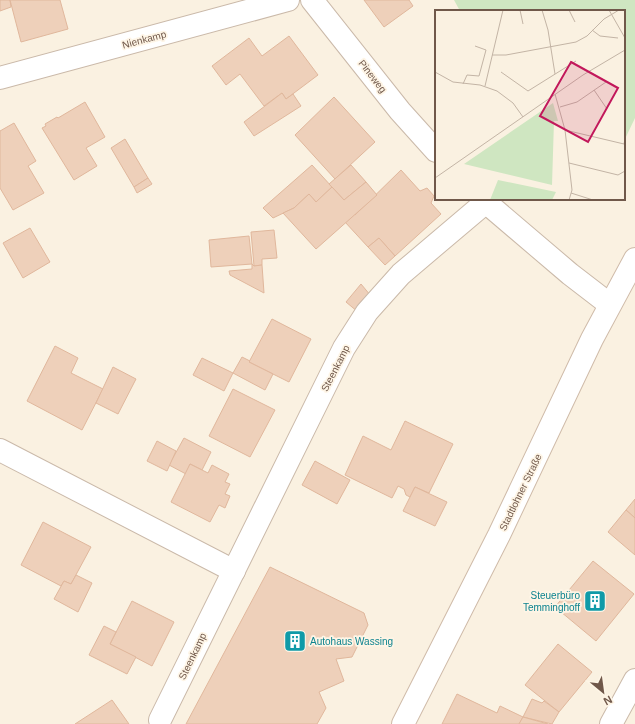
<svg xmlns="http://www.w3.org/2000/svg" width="635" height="724" font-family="Arial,sans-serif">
  <rect width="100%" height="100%" fill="#faf1e1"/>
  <polygon fill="#cfe6c1" points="454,0 635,0 635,118 624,141 624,11 460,11"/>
  <g fill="#eed0ba" stroke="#e0b79c">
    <polygon points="0,0 10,0 11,7 0,11"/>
    <polygon points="10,0 60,0 68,29 21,42"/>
    <polygon points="364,0 409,0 413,6 384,27"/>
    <polygon points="289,36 318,75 286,99 282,93 264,106 240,74 226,85 212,66 249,38 262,56"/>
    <polygon points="282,93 286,99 293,94 301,106 254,136 244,122"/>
    <polygon points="334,97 375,142 335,179 295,135"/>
    <polygon points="85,102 105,137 86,148 97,166 74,180 42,128 46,126 45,124 57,117 58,118"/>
    <polygon points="14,123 36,161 28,166 44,193 13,210 0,188 0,131"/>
    <polygon points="125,139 148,178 134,187 111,148"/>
    <polygon points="312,165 332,187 316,202 309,194 294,208 273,218 263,208"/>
    <polygon points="351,165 366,182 344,200 329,184"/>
    <polygon points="401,170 420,191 427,188 434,196 431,203 441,214 395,256 379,238 368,247 345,222 355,214 355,215"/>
    <polygon points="148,178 152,184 137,193 134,187"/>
    <polygon points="366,182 377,195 316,249 283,213 294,208 309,194 316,202 332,187 344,200"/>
    <polygon points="30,228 50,262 23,278 3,243"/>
    <polygon points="274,230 277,258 262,259 262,265 254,266 251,232"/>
    <polygon points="249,236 252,264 211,267 209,240"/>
    <polygon points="379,238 395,256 385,265 368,247"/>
    <polygon points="252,264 254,266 262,265 264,293 230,275 229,271 252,269"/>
    <polygon points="361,284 371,296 358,312 346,302"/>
    <polygon points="272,319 311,339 289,382 249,362"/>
    <polygon points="55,346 78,358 71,373 103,389 82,430 27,401"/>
    <polygon points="242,357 250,361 249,362 273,374 265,390 233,373"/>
    <polygon points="202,358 233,373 224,391 193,375"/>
    <polygon points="113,367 136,379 118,414 96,403"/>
    <polygon points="233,389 275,410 250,457 209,436"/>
    <polygon points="405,421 453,444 429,493 415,487 410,497 406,495 404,489 398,486 392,498 345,475 363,436 391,450"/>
    <polygon points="184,438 211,452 202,470 190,464 186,474 169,465"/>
    <polygon points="157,441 176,451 167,471 147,461"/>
    <polygon points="315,461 350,480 337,504 302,485"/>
    <polygon points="190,464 208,473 212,465 229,474 225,482 230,484 225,494 230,496 225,508 219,505 210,522 171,502"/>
    <polygon points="415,487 447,502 435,526 403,511"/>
    <polygon points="635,499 635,518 626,510"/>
    <polygon points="626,510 635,518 635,555 608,532"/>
    <polygon points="43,522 91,547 71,584 64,581 61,586 21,565"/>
    <polygon points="593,561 634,594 596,641 555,607"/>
    <polygon points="270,567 364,613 368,625 352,657 336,659 344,681 319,692 326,708 317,724 186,724"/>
    <polygon points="76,575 92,583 78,612 54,599 64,581 71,584"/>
    <polygon points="132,601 174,622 152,666 110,644"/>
    <polygon points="104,626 116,632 110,644 136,657 127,674 89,655"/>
    <polygon points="558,644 592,672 559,712 525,685"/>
    <polygon points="457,694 497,713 500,706 523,717 519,724 442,724"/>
    <polygon points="532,699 542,703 544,701 559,712 552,724 523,717"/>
    <polygon points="112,700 129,724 75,724"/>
    <polygon points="523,717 548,724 519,724"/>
  </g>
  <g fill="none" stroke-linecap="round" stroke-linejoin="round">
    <g stroke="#cab9a9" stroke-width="24">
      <g id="street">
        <polyline points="312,0 400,111 436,151"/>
        <polyline points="0,78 288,0"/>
        <polyline points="482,199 570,274 609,304"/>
        <polyline points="0,450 234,571"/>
        <polyline points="160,720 344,348 367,312 401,274 486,202"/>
        <polyline points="611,724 635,680"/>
      </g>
    </g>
    <g stroke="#cfbba9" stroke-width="24">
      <polyline id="secondary" points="403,724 499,535 592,339 635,259"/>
    </g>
    <use href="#street" stroke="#fff" stroke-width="22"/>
    <use href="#secondary" stroke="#fff" stroke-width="22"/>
  </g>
  <defs>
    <g id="building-square" transform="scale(1.15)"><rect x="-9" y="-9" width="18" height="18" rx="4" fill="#0f9aa8" stroke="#fef5e6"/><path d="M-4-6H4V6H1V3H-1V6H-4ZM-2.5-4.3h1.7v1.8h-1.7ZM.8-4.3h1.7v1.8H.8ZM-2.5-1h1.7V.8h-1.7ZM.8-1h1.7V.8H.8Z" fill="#fff"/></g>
  </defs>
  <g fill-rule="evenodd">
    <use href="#building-square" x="595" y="601"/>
    <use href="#building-square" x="295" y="641"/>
  </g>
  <g text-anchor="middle" stroke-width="3.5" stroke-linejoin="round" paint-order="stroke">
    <g font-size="10" fill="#70584a" stroke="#fef5e6">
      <text transform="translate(144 39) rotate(-15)" y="4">Nienkamp</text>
      <text transform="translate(373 76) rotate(52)" y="4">Pineweg</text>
      <text transform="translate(335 368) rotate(-63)" y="4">Steenkamp</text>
      <text transform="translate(520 492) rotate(-64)" y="4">Stadtlohner Straße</text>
      <text transform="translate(192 656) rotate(-64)" y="4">Steenkamp</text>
    </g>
    <g font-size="10" fill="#0d838f" stroke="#fef5e6" text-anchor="end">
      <text x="580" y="599">Steuerbüro<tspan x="580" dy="12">Temminghoff</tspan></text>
      <text x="310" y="645" text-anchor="start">Autohaus Wassing</text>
    </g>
  </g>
  <g transform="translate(435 10)">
    <rect width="190" height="190" fill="#faf1e1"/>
    <path d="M118,93l5,18h-4l-2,64 -88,-21zM63,170l58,12 -4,8h-62z" fill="#cfe6c1"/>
    <path fill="none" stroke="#c3b4a5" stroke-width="1" d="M85,0l3,14M107,0l6,20 7,44M134,0l6,12M174,0l16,28M157,20l8,6 18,2M57,45h14l70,-13 11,-6 17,-17 15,-9M0,62l18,10 27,3 17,6 16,12 10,14M66,62l27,19 48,-30M28,74l4,-9 12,1 7,-26 -11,-4M50,76l18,-76M159,80l13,19M120,84l10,36 7,60 -3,10M125,97l17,-5 29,-20M130,120l59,14 1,-5M134,153l49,12 7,-4M0,168l148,-103 42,-25M136,183l22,7"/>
    <path fill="#c2185b" fill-opacity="0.15" stroke="#c2185b" stroke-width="2" d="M136,52l47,26 -30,54 -48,-26z"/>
    <rect width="190" height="190" fill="none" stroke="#70584a" stroke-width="2"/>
  </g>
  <g transform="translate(603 692) rotate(151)" stroke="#fef5e6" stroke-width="3" paint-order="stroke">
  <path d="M0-3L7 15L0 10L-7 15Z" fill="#70584a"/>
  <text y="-6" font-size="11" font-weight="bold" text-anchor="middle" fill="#70584a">N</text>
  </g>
</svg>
